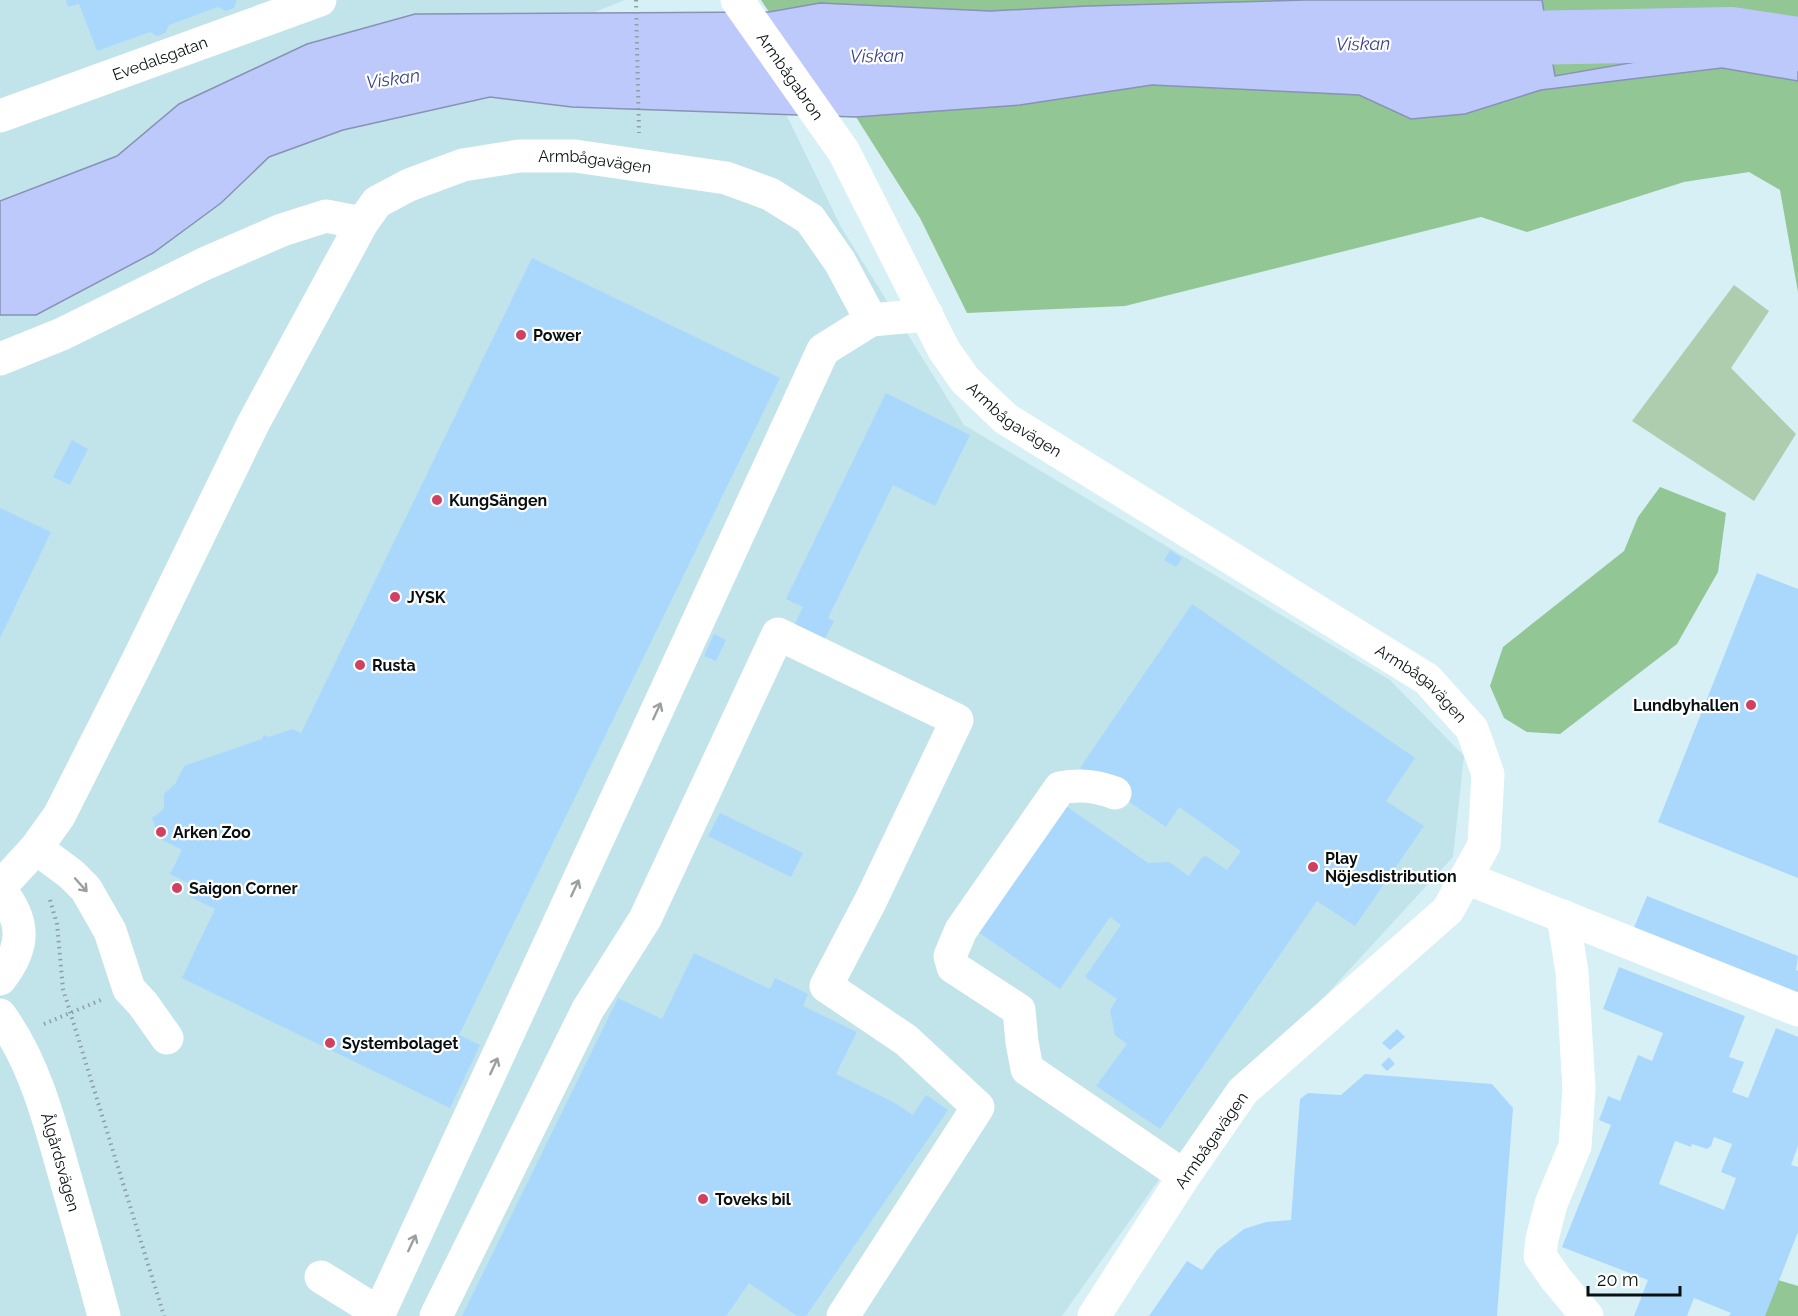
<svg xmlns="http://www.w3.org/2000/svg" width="1798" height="1316" font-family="Raleway,sans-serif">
  <rect width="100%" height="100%" fill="#d7f0f5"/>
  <g fill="#c1e3ea">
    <polygon points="0,0 625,0 592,13 415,14 179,104 117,156 0,201"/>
    <polygon points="490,97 572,107 786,114 841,227 964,425 1390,680 1464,756 1453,857 1168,1167 1062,1316 0,1316 0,315 36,315 153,253 221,203 269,157 343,130"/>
  </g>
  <polygon fill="#adcdae" points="1734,285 1769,311 1731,368 1796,434 1754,501 1632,421"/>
  <g fill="#92c695">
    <polygon points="761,0 1306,0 1087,6 990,11 820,3 769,12"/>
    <polygon points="1542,0 1798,0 1798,34 1555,76"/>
    <polygon points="1723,68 1798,81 1798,292 1780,190 1749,172 1684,182 1527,232 1481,217 1125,306 967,313 920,218 856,117 1020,105 1152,85 1359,95 1411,119 1465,114 1541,90"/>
    <polygon points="1660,487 1726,513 1718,572 1677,644 1560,734 1527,732 1504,718 1490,686 1503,647 1624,551 1638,517"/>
    <polygon points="1771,1278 1798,1286 1798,1316 1757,1316"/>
  </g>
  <polygon fill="#bec9fb" stroke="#8792b5" stroke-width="1.5" points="1306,0 1542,0 1555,76 1798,34 1798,81 1722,68 1541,90 1465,114 1411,119 1359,95 1152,85 1020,105 856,117 572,107 490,97 343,130 269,157 221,203 153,253 36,315 0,315 0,201 117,156 179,104 307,44 415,14 769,12 820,3 990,11 1087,6"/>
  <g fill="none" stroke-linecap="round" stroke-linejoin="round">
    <polyline stroke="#bec9fb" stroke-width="54" points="1474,39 1731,34 1798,44"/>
  </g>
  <g fill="#aad8fd" fill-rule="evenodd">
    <polygon points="66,0 237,0 234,8 226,11 218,7 169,25 165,33 157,36 150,32 97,51 79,4 68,7"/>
    <polygon points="532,258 780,378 459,1035 480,1045 450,1108 182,978 215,909 191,897 188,890 192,885 170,874 182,850 159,838 152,818 164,809 164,794 175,784 184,766 262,739 264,735 269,737 292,729 301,733"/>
    <polygon points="886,393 970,435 935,506 893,485 828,618 834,621 823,642 793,628 803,607 786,599"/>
    <polygon points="72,440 88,449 70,485 53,477"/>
    <polygon points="0,508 51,532 0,638"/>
    <polygon points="1170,550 1182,558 1176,567 1164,560"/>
    <polygon points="1757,573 1798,589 1798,878 1658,822"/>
    <polygon points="1192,604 1415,758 1386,801 1424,826 1355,926 1317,901 1160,1129 1096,1086 1127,1044 1115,1035 1110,1010 1117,999 1085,977 1121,925 1110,917 1060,989 978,932 1066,806 1148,863 1169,862 1189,876 1202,857 1206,856 1227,870 1241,851 1179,807 1166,827 1080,768"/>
    <polygon points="714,634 726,640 716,661 704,656"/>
    <polygon points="720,813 803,853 791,877 708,836"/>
    <polygon points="1647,896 1798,956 1796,970 1798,971 1798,996 1633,930"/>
    <polygon points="694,953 770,989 775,978 808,994 803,1006 857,1032 836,1074 895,1103 913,1115 926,1095 948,1110 806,1316 797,1316 749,1283 726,1316 462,1316 618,998 662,1019"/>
    <path d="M1619,967l126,49 -16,41 15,5 -12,30 16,6 28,-70 22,9v109l-7,19 7,2v65l-33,84h-36l2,-3 -37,-15 -7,18h-53l14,-36 -86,-33 49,-122 -12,-5 9,-24 12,5 18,-46 14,6 11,-28 -60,-24zM1714,1137l18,7 -11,28 15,6 -12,32 -65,-26 16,-43 16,6 1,-3 15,5 4,-3z"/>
    <polygon points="1397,1029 1405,1037 1390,1050 1382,1043"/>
    <polygon points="1389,1057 1395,1064 1387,1071 1381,1065"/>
    <polygon points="1365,1074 1492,1084 1513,1108 1497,1316 1149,1316 1187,1261 1202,1270 1217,1250 1244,1229 1266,1222 1291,1220 1300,1099 1308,1093 1341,1095"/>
  </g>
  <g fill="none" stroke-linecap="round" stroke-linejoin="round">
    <g stroke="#8c9fa3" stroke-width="4" stroke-dasharray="1.5 4.5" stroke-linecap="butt">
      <polyline points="636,0 639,133"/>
      <polyline points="50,900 57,924 63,989 164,1316"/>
      <polyline points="44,1024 101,1000"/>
    </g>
    <g stroke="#fff" stroke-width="33">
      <path id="s1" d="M737,0l107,152 100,198 21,30 41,39 421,260 45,50 16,45 -4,71 -36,65 -205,181 -59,85 -90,140"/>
      <path id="s2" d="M0,116l320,-116"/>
      <polyline points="0,359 62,334 204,264 282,230 326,216 362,223"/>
      <path d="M1115,793c-19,-7 -35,-9 -55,-5l-99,142 -11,26 3,11 66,43 3,32 5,27 157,107"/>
      <polyline points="36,848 71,874 86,889 110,931 129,989 143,1004 167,1038"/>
      <polyline points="1466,878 1798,1010"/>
      <path id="s3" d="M0,887l36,-39 23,-32 79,-156 115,-236 109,-201 15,-21 32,-17 54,-20 56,-9h56l151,22 44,16 40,25 30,43 31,58 56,-5"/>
      <path d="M0,890c26,32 25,57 0,89"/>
      <polyline points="1563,916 1572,972 1579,1089 1575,1146 1551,1204 1542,1239 1540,1256 1556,1279 1587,1316"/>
      <path id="s4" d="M0,1015c35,48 50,108 66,165 13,45 26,91 38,136"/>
      <polyline points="321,1277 379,1313"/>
      <polyline points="378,1316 823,350 871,320"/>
      <polyline points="436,1316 588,1009 645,919 778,634 957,720 871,900 826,986 906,1040 978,1107 843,1316"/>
    </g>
  </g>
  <defs><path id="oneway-shaft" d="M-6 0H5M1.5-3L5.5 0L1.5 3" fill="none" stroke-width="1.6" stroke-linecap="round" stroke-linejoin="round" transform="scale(1.5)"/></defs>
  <g stroke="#9c9fa0">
    <use href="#oneway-shaft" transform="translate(657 711) rotate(-65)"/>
    <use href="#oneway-shaft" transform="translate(81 885) rotate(48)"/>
    <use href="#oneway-shaft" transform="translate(575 888) rotate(-65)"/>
    <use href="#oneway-shaft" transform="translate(494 1066) rotate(-65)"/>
    <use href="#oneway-shaft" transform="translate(412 1243) rotate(-65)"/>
  </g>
  <g fill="#d04061" stroke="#fff" stroke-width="2">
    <circle cx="521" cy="335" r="6"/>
    <circle cx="437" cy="500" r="6"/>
    <circle cx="395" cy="597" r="6"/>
    <circle cx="360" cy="665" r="6"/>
    <circle cx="1751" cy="705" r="6"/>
    <circle cx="161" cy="832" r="6"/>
    <circle cx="1313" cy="867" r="6"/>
    <circle cx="177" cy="888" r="6"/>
    <circle cx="330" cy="1043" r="6"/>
    <circle cx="703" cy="1199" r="6"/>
  </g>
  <g text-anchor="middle" stroke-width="4.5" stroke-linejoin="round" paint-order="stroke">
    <g font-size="16" fill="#081012" stroke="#fff">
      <text dy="6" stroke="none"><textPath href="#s2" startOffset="170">Evedalsgatan</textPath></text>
      <text dy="6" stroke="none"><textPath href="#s1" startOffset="93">Armbågabron</textPath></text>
      <text dy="6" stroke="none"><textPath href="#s3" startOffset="1011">Armbågavägen</textPath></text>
      <text dy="6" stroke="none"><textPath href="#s1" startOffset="508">Armbågavägen</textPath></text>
      <text dy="6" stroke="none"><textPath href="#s1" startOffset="994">Armbågavägen</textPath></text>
      <text transform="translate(1211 1140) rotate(-55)" y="6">Armbågavägen</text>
      <text dy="6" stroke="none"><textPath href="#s4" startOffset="160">Ålgårdsvägen</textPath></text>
    </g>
    <g font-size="16" font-weight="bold" fill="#081012" stroke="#fff" text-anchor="start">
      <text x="533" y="341">Power</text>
      <text x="449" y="506">KungSängen</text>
      <text x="407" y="603">JYSK</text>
      <text x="372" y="671">Rusta</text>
      <text x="1739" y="711" text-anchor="end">Lundbyhallen</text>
      <text x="173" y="838">Arken Zoo</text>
      <text x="1325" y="864">Play<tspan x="1325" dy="18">Nöjesdistribution</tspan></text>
      <text x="189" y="894">Saigon Corner</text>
      <text x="342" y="1049">Systembolaget</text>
      <text x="715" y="1205">Toveks bil</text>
    </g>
    <g font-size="18" font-style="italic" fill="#384188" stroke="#fff">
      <text transform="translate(1363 44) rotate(-1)" y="6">Viskan</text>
      <text transform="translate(877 56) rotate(-1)" y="6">Viskan</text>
      <text transform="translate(393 79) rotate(-8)" y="6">Viskan</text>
    </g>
  </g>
  <path d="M1588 1286v9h92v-9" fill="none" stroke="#081012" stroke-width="3"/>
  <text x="1597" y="1286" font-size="18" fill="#081012" stroke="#ffffff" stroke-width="4.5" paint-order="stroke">20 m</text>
</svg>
